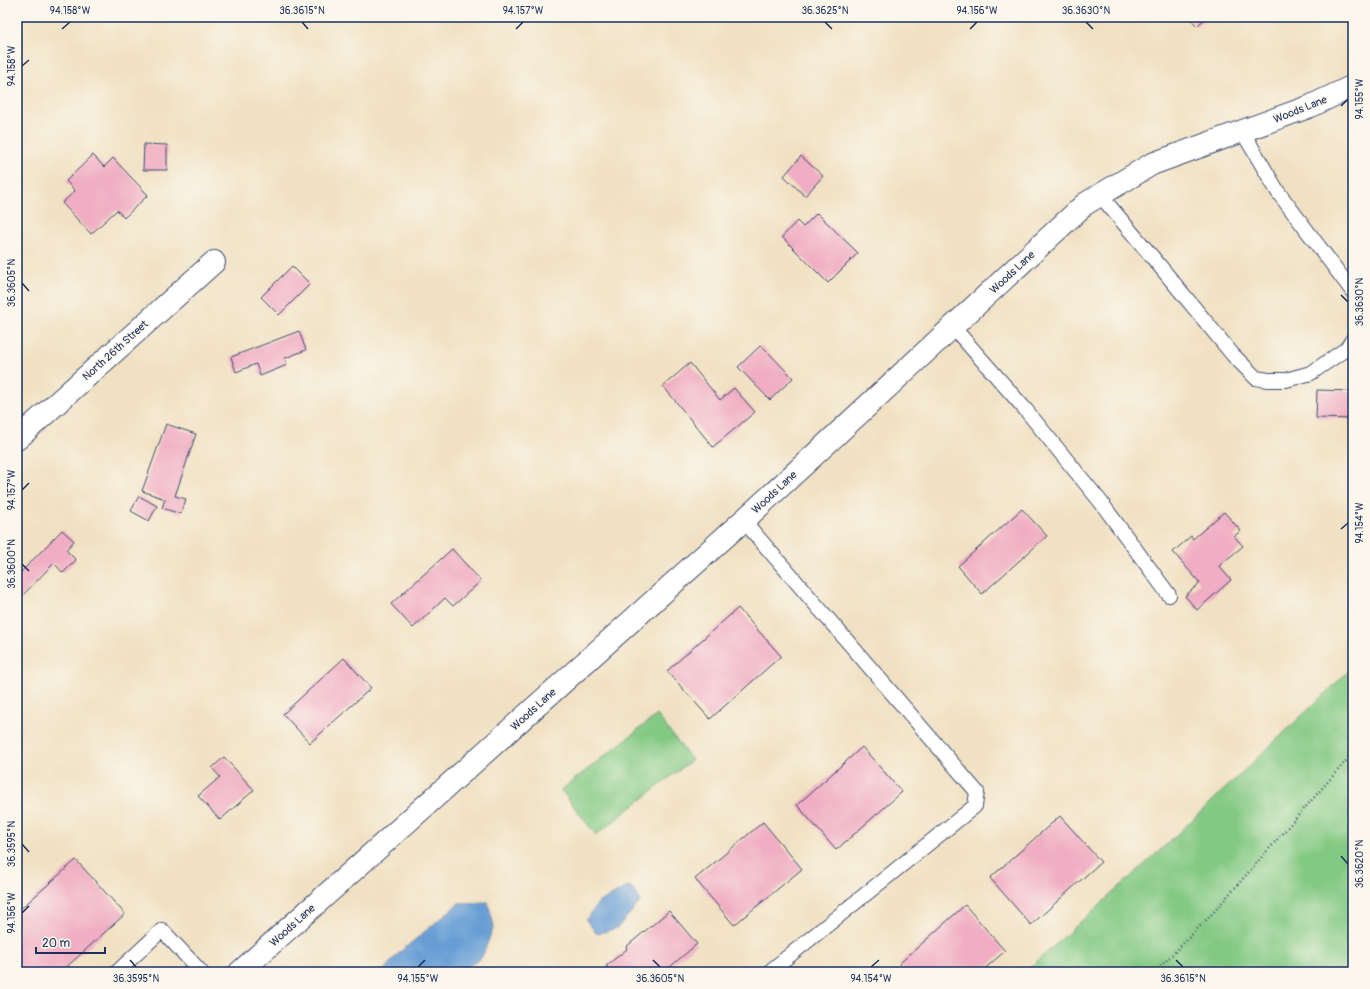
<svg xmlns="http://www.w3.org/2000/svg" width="1370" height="989" font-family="Pangolin,sans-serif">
  <rect width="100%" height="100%" fill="#fbf7ec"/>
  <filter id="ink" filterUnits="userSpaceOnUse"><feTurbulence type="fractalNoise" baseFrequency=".025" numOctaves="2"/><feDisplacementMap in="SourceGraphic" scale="8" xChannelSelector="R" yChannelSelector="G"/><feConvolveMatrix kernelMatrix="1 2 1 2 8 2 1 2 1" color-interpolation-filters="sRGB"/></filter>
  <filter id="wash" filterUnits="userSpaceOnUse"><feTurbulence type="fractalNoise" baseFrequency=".012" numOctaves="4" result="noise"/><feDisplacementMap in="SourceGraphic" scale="16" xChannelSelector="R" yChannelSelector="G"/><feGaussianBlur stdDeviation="0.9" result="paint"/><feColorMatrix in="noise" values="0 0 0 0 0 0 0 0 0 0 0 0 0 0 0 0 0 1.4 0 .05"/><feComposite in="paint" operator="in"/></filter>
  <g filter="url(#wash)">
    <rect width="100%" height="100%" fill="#f1e1c3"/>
    <g fill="#83c983" stroke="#4f7c70">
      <polygon points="1353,667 1353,972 1025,972 1167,844"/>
      <polygon points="657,715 692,760 596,835 561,790"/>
    </g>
    <g fill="#669dd4" stroke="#406699">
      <polygon points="630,886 641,901 617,928 597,934 586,920 599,902"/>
      <polygon points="488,902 494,926 482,957 461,972 382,972 399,953 459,903"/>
    </g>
    <g id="blocks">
      <g fill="#f0adc3">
        <polygon points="1189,17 1207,17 1197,26"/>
        <polygon points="144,144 167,145 167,170 143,170"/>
        <polygon points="93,155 104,167 113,158 148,195 124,218 117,210 91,234 62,203 75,191 66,181"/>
        <polygon points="801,156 823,176 805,196 784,176"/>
        <polygon points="817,213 858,253 828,283 782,237 797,221 803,227"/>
        <polygon points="292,266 310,284 279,315 261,297"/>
        <polygon points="299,331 306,350 285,358 287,365 260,376 256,364 236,372 231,357"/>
        <polygon points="761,345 793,378 770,400 738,367"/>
        <polygon points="690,363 720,400 734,388 755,412 713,447 663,386"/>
        <polygon points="1317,390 1353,391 1353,419 1316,418"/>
        <polygon points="166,424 196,434 175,496 186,499 181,514 162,508 165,499 142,491"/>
        <polygon points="139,496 157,506 149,521 131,511"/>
        <polygon points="1022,509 1047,536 982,594 958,566"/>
        <polygon points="1224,512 1241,531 1234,536 1243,546 1219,566 1231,580 1197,610 1185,596 1200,583 1173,552 1191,536 1193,539"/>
        <polygon points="62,530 74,541 66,550 76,560 63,573 54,563 20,598 17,595 17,576"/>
        <polygon points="452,549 481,581 453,606 445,598 413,628 391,604"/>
        <polygon points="738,608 781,656 710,719 667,671"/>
        <polygon points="344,658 371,688 310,743 283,714"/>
        <polygon points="862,747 902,792 836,850 797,805"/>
        <polygon points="224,757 254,790 220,820 198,796 220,777 212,768"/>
        <polygon points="1060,816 1101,862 1031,925 990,878"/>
        <polygon points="763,822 802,869 734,925 695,879"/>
        <polygon points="76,860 125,914 61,972 17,972 17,912"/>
        <polygon points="965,905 1005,951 981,972 907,972 899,964"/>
        <polygon points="669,911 697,944 664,972 611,972 606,966 627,949 626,947"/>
      </g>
    </g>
  </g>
  <g filter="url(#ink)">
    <use href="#blocks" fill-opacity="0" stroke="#3b4a6d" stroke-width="1"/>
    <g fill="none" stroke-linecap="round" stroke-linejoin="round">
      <g stroke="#3b4a6d" stroke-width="16">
        <g id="service">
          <polyline points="1242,131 1278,192 1353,292"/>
          <polyline points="1100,195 1154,259 1233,355 1256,378 1268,380 1286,380 1311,373 1346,349 1353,339"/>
          <polyline points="953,327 1025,409 1100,501 1169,595"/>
          <polyline points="743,520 977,792 975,806 769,972"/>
          <polyline points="117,972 162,930 201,972"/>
        </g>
      </g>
      <g stroke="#3b4a6d" stroke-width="24">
        <polyline id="minor" points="17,439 214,262"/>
      </g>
      <g stroke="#3b4a6d" stroke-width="24">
        <polyline id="tertiary" points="240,972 755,510 1085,204 1152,164 1311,106 1353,86"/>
      </g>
      <polyline stroke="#3b4a6d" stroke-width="2.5" stroke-dasharray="1 3" stroke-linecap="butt" points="1155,972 1211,915 1353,753"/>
      <use href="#service" stroke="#fff" stroke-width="14"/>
      <use href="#minor" stroke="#fff" stroke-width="22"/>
      <use href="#tertiary" stroke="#fff" stroke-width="22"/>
    </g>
  </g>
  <path fill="none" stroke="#1b2f5e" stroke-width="1.5" d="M302,22l6,7M825,22l7,7M1086,22l7,7M62,29l8,-7M516,29l7,-7M970,29l7,-7M22,66l7,-6M1341,106l7,-7M22,283l7,8M1341,295l7,7M22,490l7,-7M1341,529l7,-6M22,564l7,7M22,844l7,8M1341,856l7,8M22,913l7,-7M130,960l6,7M653,960l7,7M1176,960l7,7M418,967l7,-7M871,967l8,-7"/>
  <g text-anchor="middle" stroke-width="3" stroke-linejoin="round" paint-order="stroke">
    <g font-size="11" fill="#1b2f5e" stroke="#fbf7ec">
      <text transform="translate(1300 109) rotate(-22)" y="4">Woods Lane</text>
      <text transform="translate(1012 272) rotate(-43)" y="4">Woods Lane</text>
      <text transform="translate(115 350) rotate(-42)" y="4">North 26th Street</text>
      <text transform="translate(774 492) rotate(-43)" y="4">Woods Lane</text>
      <text transform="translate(533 709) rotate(-42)" y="4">Woods Lane</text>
      <text transform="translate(292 925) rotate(-42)" y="4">Woods Lane</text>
    </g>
  </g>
  <rect width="1370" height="989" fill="none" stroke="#fbf7ec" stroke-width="44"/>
  <path d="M36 947v6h69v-6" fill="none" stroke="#1b2f5e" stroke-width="2"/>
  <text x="42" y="947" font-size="12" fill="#1b2f5e" stroke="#fbf7ec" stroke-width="3" paint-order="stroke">20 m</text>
  <rect x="22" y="22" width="1326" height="945" fill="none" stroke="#1b2f5e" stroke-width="1.5"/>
  <g font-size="10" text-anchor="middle" fill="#1b2f5e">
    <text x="70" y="14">94.158°W</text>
    <text x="302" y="14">36.3615°N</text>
    <text x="523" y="14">94.157°W</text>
    <text x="825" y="14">36.3625°N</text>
    <text x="977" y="14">94.156°W</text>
    <text x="1086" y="14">36.3630°N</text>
    <text transform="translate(11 66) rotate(-90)" y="4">94.158°W</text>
    <text transform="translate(1359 99) rotate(-90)" y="4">94.155°W</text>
    <text transform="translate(11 283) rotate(-90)" y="4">36.3605°N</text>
    <text transform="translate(1359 302) rotate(-90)" y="4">36.3630°N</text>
    <text transform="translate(11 490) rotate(-90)" y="4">94.157°W</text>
    <text transform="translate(1359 523) rotate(-90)" y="4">94.154°W</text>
    <text transform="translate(11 564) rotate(-90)" y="4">36.3600°N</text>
    <text transform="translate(11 844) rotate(-90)" y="4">36.3595°N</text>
    <text transform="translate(1359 864) rotate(-90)" y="4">36.3620°N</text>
    <text transform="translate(11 913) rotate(-90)" y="4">94.156°W</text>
    <text x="136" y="982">36.3595°N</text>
    <text x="418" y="982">94.155°W</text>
    <text x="660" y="982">36.3605°N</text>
    <text x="871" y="982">94.154°W</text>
    <text x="1183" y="982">36.3615°N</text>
  </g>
</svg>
